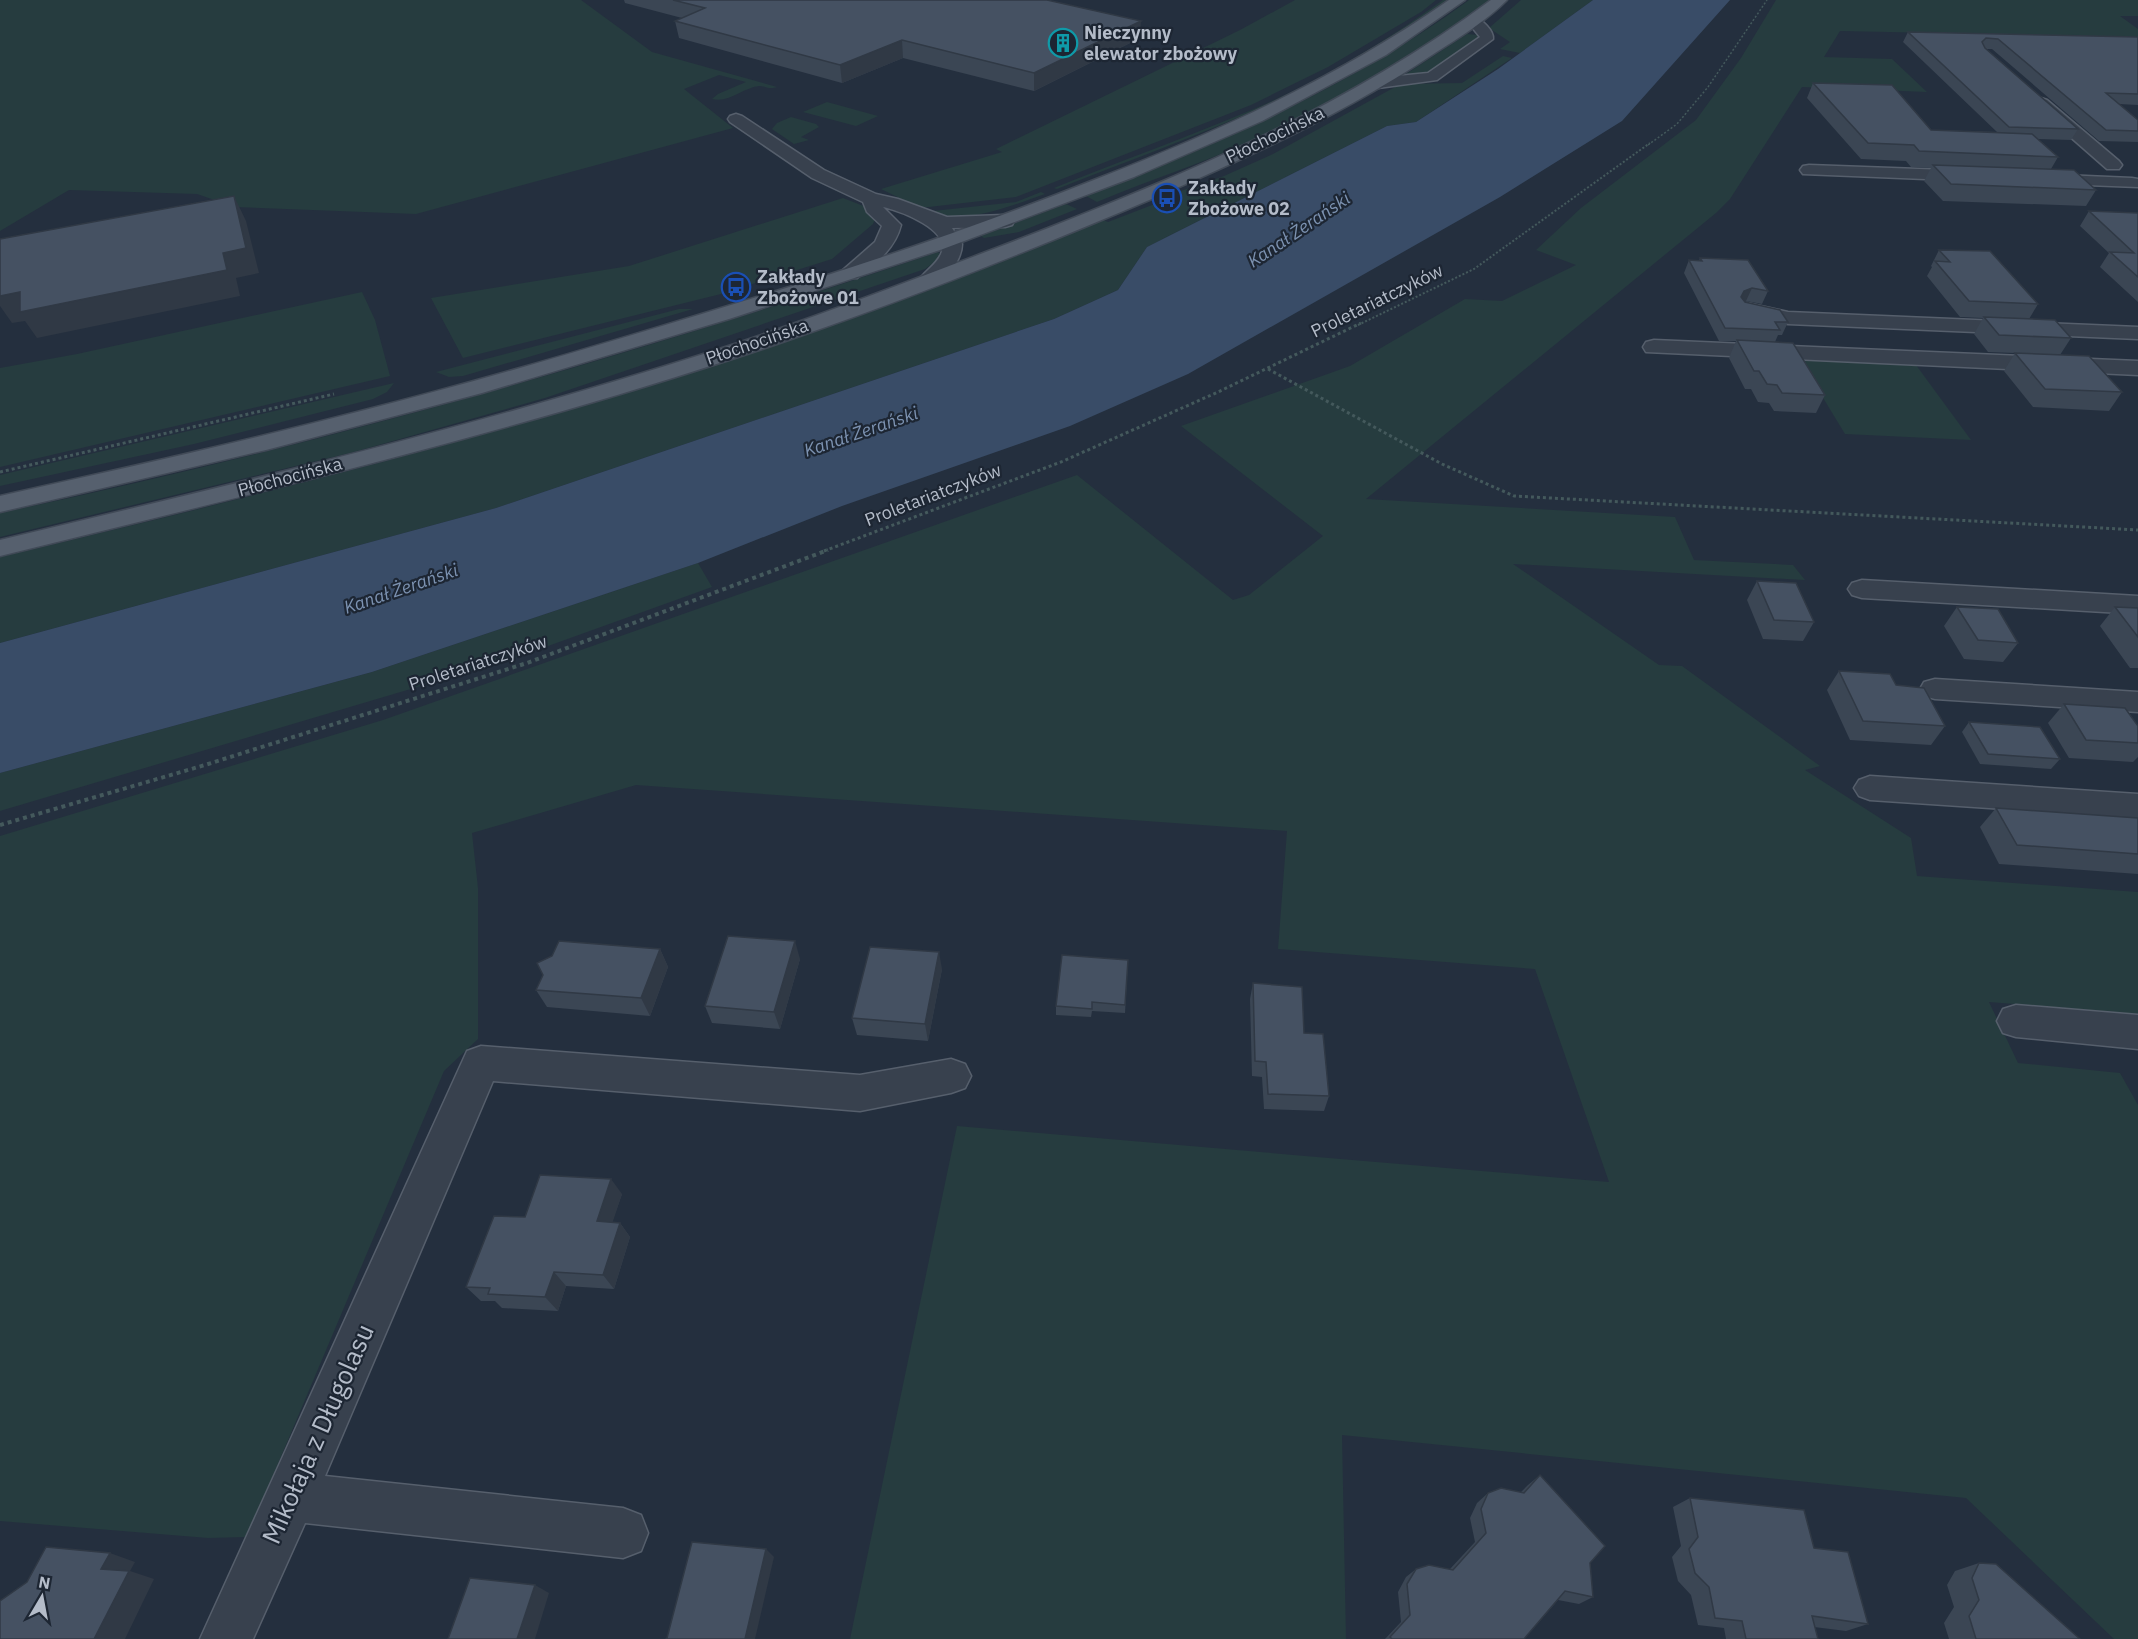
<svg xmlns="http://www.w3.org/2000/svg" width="2138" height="1639" font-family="'IBM Plex Sans',sans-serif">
  <rect width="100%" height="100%" fill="#242f3e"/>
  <g fill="#263c3f">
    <path d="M0,0h581l71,52 125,35c-8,3 -11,-1 -18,-1 -17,2 -29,17 -47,13l6,-5 28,-12 -27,-7 -35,14 49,39 -317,86 -181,-7 -38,-13 -128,-4 -69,41z"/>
    <polygon points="1295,0 1436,0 1421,12 1328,67 1251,105 1016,197 920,208 881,189 1002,152 996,149 1240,30"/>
    <path d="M1443,0h4c-114,90 -256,136 -390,189l-3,-1c66,-27 134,-51 200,-79 66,-28 131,-67 189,-109z"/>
    <path d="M1469,0h20c-70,57 -152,103 -235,140 -51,23 -105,40 -157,62l-11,-6c134,-53 266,-110 383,-196z"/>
    <polygon points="1521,0 1593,0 1520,53 1500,49 1510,42 1489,28"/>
    <polygon points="1776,0 2138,0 2138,16 2120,16 2138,29 2138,37 1840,31 1824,57 1892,59 1927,92 1802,87 1730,199 1716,213 1366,499 1675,517 1694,560 1793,565 1805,580 1513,564 1659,665 1682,666 1820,766 1805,770 1911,838 1917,876 2138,892 2138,1014 1989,1002 2018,1063 2120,1073 2138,1105 2138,1639 2114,1639 1966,1498 1342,1435 1346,1639 850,1639 957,1126 1609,1182 1535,969 1278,949 1287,831 636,785 472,833 478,888 478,1039 444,1071 247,1537 208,1538 0,1521 0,836 383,720 1077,475 1233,600 1249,595 1323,536 1181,426 1350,366 1465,299 1502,301 1576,265 1536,250 1581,208 1696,120 1741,58"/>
    <polygon points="1467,34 1477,35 1477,39 1425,74 1407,76 1406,74"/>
    <path d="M1503,56l9,2 -96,64 -29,4 -240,121 -29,43 -64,29 -558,189 -496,135v-86c216,-51 432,-105 645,-170 156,-47 308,-104 458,-167l5,2 70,-27 -3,-2 49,-17 49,-22 122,-67 7,-3 60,-1z"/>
    <polygon points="827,102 878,116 856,126 803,112"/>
    <polygon points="791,117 816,124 819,127 801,137 809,140 794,144 772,129 777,123"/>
    <path d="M1041,192l4,2c-37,13 -81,32 -121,18l92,-10z"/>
    <polygon points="843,198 866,207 875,219 873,224 832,259 749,285 745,282 721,289 725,293 463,358 431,298 629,266"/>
    <polygon points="1066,204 1077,209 1019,232 984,238 981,236"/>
    <path d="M938,252l2,2 -5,8 -10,7 -380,129 -191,54 -354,85v-24c318,-67 631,-157 938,-261z"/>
    <polygon points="362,292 375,320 390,376 0,467 0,368 77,354"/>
    <polygon points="679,309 693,309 463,376 449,377 436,372"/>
    <polygon points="1800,360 1916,365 1971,440 1845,434"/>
    <polygon points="394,383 387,392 373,399 194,444 0,486 0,475"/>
    <polygon points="698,563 712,587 512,659 0,811 0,773 372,672"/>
  </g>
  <polygon fill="#394c67" points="1593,0 1730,0 1622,121 1500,197 1188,374 1070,426 842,506 698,563 372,672 0,773 0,643 496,508 1054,319 1118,290 1147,247 1387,126 1416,122 1498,69"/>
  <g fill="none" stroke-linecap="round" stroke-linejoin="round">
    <g stroke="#565f6c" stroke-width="3">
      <g id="minor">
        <path d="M1474,17c8,2 20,14 19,22l-56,41 -59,8 -8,-5 8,-5 50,-5 52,-36 -13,-16z"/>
        <polygon points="2041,98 2047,100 2119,161 2122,165 2119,169 2107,169 2035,106 2033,103 2035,100"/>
        <path d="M736,114l6,2 82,54 52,24 22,5 49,18 58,-2 7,2 2,4 -2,4 -7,2 -53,1 10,16c0,18 -21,45 -40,40l-3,-4c6,-9 17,-15 22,-26 11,-24 -40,-43 -58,-47l18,18c-6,24 -25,38 -44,53h-14l-3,-4 3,-4 32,-28 7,-16 -15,-14 -4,-10 -51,-24 -82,-56 -2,-3 2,-3z"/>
        <polygon points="1809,165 1974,171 1980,172 1983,176 1980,180 1974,181 1803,174 1800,170 1803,166"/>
        <polygon points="2040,174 2132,178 2138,179 2138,187 2034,183 2031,179 2034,175"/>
        <polygon points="1747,303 1788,312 2138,327 2138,339 1788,324 1740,313 1737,309 1740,305"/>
        <polygon points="1654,340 2138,361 2138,375 1646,352 1643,347 1646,342"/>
        <polygon points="1862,580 2138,596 2138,614 1862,598 1852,595 1848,589 1852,583"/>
        <polygon points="1935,679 2138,692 2138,712 1935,699 1924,696 1920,689 1924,682"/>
        <polygon points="1870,776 2138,794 2138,818 1870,800 1859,796 1854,788 1859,780"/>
        <polygon points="2016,1005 2138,1015 2138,1049 2016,1037 2003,1033 1997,1021 2003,1009"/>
        <polygon points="481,1046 860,1075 951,1059 965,1064 971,1076 965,1088 951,1093 860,1111 493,1081 325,1476 623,1508 641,1515 648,1533 641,1551 623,1558 305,1523 253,1639 200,1639 467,1051"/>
      </g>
    </g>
    <g stroke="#414a57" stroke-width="3">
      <g id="major">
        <path d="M1449,0h16l-79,55 -124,66 -128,56 -191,72 -214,70 -247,74 -216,57 -266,62v-16c121,-27 242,-54 361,-85 138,-35 273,-76 409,-118 111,-34 221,-72 329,-115 123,-48 241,-102 350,-178z"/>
        <path d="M1491,0h16c-21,21 -47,37 -72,53 -88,59 -184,103 -281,145 -139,59 -281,115 -425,162 -239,78 -485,136 -729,196v-16c239,-57 479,-114 713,-189 96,-31 191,-68 286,-104 172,-66 343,-136 492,-247z"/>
      </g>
    </g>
    <polyline stroke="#44595c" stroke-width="1.5" stroke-dasharray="2 2" stroke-linecap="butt" points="1648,145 1677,124 1708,87 1767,0"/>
    <polyline stroke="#44595c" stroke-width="2" stroke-dasharray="2 2" stroke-linecap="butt" points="1358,325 1474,269 1650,143"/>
    <g stroke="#44595c" stroke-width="3" stroke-dasharray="3 3" stroke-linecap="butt">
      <polyline points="1268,369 1442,464 1514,496 2138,530"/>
      <polyline points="0,472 334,394"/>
      <polyline points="824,551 1061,462 1218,392 1361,323"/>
    </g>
    <polyline stroke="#44595c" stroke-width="4" stroke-dasharray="4 4" stroke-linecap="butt" points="0,825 205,765 527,663 828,550"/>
    <use href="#minor" fill="#38414e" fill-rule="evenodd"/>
    <use href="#major" fill="#56606e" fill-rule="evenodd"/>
  </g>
  <g fill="#3b4654">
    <polygon points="624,0 1047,0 1140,38 1034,91 903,58 842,83 679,38 675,21 682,18 625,3"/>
    <polygon points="1908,32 2138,37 2138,105 2119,104 2138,120 2138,142 2099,141 1992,49 1986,49 2078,129 2071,140 2038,139 2058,157 2051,169 2096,190 2086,206 1943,201 1924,181 1931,168 1911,167 1906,161 1861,159 1807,98 1813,83 1931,130 1997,132 1903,42"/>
    <polygon points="2089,211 2138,213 2138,302 2100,267 2109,253 2080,226"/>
    <polygon points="1939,250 2038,304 2029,319 2071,338 2060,355 2122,392 2109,411 2033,407 2004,371 2015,353 1988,352 1974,334 1983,318 1960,317 1927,276 1932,267 1931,266"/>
    <polygon points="1700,258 1768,291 1762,304 1746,301 1744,302 1788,322 1782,335 1778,335 1775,342 1825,395 1816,413 1774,411 1769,403 1758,402 1751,389 1745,389 1729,358 1736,341 1719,341 1684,273 1689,260 1699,261"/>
    <polygon points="1757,581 1814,622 1803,641 1763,639 1747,600"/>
    <polygon points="1957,607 2018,643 2003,662 1964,659 1944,626"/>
    <polygon points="2115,607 2138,608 2138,668 2130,668 2100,626"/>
    <polygon points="1839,671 1896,685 1945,726 1931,745 1850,740 1827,690"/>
    <polygon points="2064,704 2138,726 2138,757 2133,762 2069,758 2048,723"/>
    <polygon points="1969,722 2060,759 2051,769 1980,764 1962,732"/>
    <polygon points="1996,808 2138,818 2138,874 1999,864 1980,827"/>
    <polygon points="660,949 668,967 650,1016 547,1007 536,990 552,956"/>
    <polygon points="800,959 780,1029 712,1023 705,1006"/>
    <polygon points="1128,960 1125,1013 1092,1011 1091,1017 1056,1015 1056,1006"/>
    <polygon points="942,969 928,1041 857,1035 852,1018"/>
    <polygon points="1253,983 1304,1033 1329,1096 1324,1111 1264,1109 1262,1077 1252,1076 1250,999"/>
    <polygon points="622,1194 612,1222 620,1223 630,1237 614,1289 566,1286 558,1311 502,1308 495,1301 481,1301 466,1287 525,1217"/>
    <polygon points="1540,1475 1590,1563 1593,1597 1579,1604 1558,1600 1524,1639 1385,1639 1401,1622 1398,1592 1406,1577 1416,1569 1450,1569 1475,1542 1470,1518 1477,1503 1488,1493 1521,1492 1528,1485"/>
    <polygon points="1690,1498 1814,1548 1868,1624 1846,1631 1814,1627 1818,1639 1726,1639 1724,1628 1698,1625 1691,1595 1678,1581 1672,1557 1681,1546 1673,1507"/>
    <polygon points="1979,1563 2080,1639 1949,1639 1944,1623 1954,1607 1947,1585 1955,1571"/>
  </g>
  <g fill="#303945">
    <polygon points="1141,21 1140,38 1034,91 1034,73"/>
    <polygon points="902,40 903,58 842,83 840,65"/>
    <polygon points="234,196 246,221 259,273 236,278 240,296 37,338 25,321 12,323 0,306 0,296 223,253"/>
    <polygon points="1752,288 1746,301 1738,304 1744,291"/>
    <polygon points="795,941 800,959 780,1029 774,1012"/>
    <polygon points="660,949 668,967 650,1016 641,998"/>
    <polygon points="939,952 942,969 928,1041 925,1024"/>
    <polygon points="611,1179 622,1194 608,1236 597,1221"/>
    <polygon points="620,1223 630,1237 614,1289 603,1275"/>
    <polygon points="554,1272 566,1286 558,1311 545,1297"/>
    <polygon points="766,1549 774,1557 755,1639 745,1639"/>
    <polygon points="110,1553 135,1562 130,1571 154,1579 125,1639 94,1639 101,1569"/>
    <polygon points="535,1585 549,1593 535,1639 517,1639"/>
  </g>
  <g fill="#455162" stroke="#303945" stroke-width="1.5">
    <polygon points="673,0 1047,0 1141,21 1034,73 902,40 840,65 675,21 705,8"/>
    <polygon points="1908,32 2138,37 2138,94 2106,93 2138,120 2138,131 2106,130 1998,39 1986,38 1982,42 1985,48 2078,129 2009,127"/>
    <polygon points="1813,83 1892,85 1931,130 2032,134 2058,157 1919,151 1914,145 1868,143"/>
    <polygon points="1933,165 2074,170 2096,190 1951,184"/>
    <polygon points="234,196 246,248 223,253 227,270 20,312 20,292 0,296 0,239"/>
    <polygon points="2089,211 2138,213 2138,277 2110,252 2134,253"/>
    <polygon points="1939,250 1990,251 2038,304 1969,301 1935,261 1950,262"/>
    <polygon points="1700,258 1748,260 1768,291 1752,288 1744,291 1741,297 1745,302 1780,310 1788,322 1775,322 1780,330 1725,328 1689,260 1702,261"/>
    <polygon points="1984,317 2055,320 2071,338 1999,335"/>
    <polygon points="1737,340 1793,343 1825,395 1782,393 1777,385 1767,384 1759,371 1754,371"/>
    <polygon points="2015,353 2089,356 2122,392 2045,389"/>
    <polygon points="1757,581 1796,583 1814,622 1774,620"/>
    <polygon points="1957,607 1998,609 2018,643 1978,640"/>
    <polygon points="2115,607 2138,608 2138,637"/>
    <polygon points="1839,671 1890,674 1896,685 1924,688 1945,726 1863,721"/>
    <polygon points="2064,704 2125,708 2138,726 2138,743 2086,740"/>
    <polygon points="1969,722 2040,727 2060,759 1988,754"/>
    <polygon points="1996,808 2138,818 2138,854 2017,845"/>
    <polygon points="728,936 795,941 774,1012 705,1006"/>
    <polygon points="559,941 660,949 641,998 536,990 543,975 537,963 552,956"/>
    <polygon points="870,947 939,952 925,1024 852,1018"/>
    <polygon points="1062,955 1128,960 1125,1005 1092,1002 1092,1009 1056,1006"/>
    <polygon points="1253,983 1302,987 1304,1033 1323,1034 1329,1096 1268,1094 1266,1062 1255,1061"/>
    <polygon points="540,1175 611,1179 597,1221 620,1223 603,1275 554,1272 545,1297 488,1294 490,1288 466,1287 494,1216 525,1217"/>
    <polygon points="1540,1475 1605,1546 1590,1563 1593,1597 1565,1591 1524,1639 1392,1639 1390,1637 1410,1615 1407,1584 1416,1569 1429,1565 1453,1570 1486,1533 1481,1509 1488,1493 1501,1488 1524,1493"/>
    <polygon points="1690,1498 1804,1510 1814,1548 1848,1552 1868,1624 1812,1616 1818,1639 1746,1639 1742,1621 1715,1618 1709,1587 1695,1573 1689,1549 1698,1537"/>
    <polygon points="692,1542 766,1549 745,1639 666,1639 667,1638"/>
    <polygon points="46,1547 110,1553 101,1569 129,1571 94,1639 0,1639 0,1601 27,1582"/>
    <polygon points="1979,1563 1996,1564 2080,1639 1976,1639 1969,1616 1979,1600 1972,1578"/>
    <polygon points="470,1578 535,1585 517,1639 448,1639"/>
  </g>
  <defs>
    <g id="building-ring" transform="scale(1.5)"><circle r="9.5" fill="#1d2633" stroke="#0f9aa8" stroke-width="1.5"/><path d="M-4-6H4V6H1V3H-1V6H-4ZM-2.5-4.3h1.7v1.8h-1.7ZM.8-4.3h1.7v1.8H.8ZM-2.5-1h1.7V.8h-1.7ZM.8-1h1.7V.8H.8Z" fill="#0f9aa8"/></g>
    <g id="bus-ring" transform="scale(1.5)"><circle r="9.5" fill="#1d2633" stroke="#1a4fb4" stroke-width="1.5"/><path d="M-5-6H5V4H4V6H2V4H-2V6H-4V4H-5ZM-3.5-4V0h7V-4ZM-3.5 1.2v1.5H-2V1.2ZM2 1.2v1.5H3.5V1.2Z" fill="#1a4fb4"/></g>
  </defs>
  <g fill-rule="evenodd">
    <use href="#building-ring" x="1063" y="43"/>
    <use href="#bus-ring" x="1167" y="198"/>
    <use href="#bus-ring" x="736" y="287"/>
  </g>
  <g text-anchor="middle" stroke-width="4.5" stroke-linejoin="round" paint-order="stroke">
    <g font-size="18" font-weight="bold" fill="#b4bcc9" stroke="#1d2633" text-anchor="start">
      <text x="1084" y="39">Nieczynny<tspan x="1084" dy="21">elewator zbożowy</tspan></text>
      <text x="1188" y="194">Zakłady<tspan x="1188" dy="21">Zbożowe 02</tspan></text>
      <text x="757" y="283">Zakłady<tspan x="757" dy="21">Zbożowe 01</tspan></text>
    </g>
    <g font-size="18" fill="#b4bcc9" stroke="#1d2633">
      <text transform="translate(1275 135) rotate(-26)" y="6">Płochocińska</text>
      <text transform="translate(1377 301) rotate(-26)" y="6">Proletariatczyków</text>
      <text transform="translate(757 342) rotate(-19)" y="6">Płochocińska</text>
      <text transform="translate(290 477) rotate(-15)" y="6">Płochocińska</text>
      <text transform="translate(933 495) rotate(-21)" y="6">Proletariatczyków</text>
      <text transform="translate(478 663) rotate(-18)" y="6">Proletariatczyków</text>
    </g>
    <g font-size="18" font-style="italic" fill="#7c92b1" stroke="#1d2633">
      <text transform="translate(1299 230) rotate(-34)" y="6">Kanał Żerański</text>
      <text transform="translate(861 432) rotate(-19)" y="6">Kanał Żerański</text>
      <text transform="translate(401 589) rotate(-19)" y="6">Kanał Żerański</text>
    </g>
    <g font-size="26" fill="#b4bcc9" stroke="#1d2633">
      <text transform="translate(318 1434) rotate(-66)" y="9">Mikołaja z Długolasu</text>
    </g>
  </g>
  <g transform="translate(42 1597) rotate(10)" stroke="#1d2633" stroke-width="4.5" paint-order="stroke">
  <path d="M0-4.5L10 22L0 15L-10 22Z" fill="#b4bcc9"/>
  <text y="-9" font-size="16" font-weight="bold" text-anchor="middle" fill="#b4bcc9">N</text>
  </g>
</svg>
